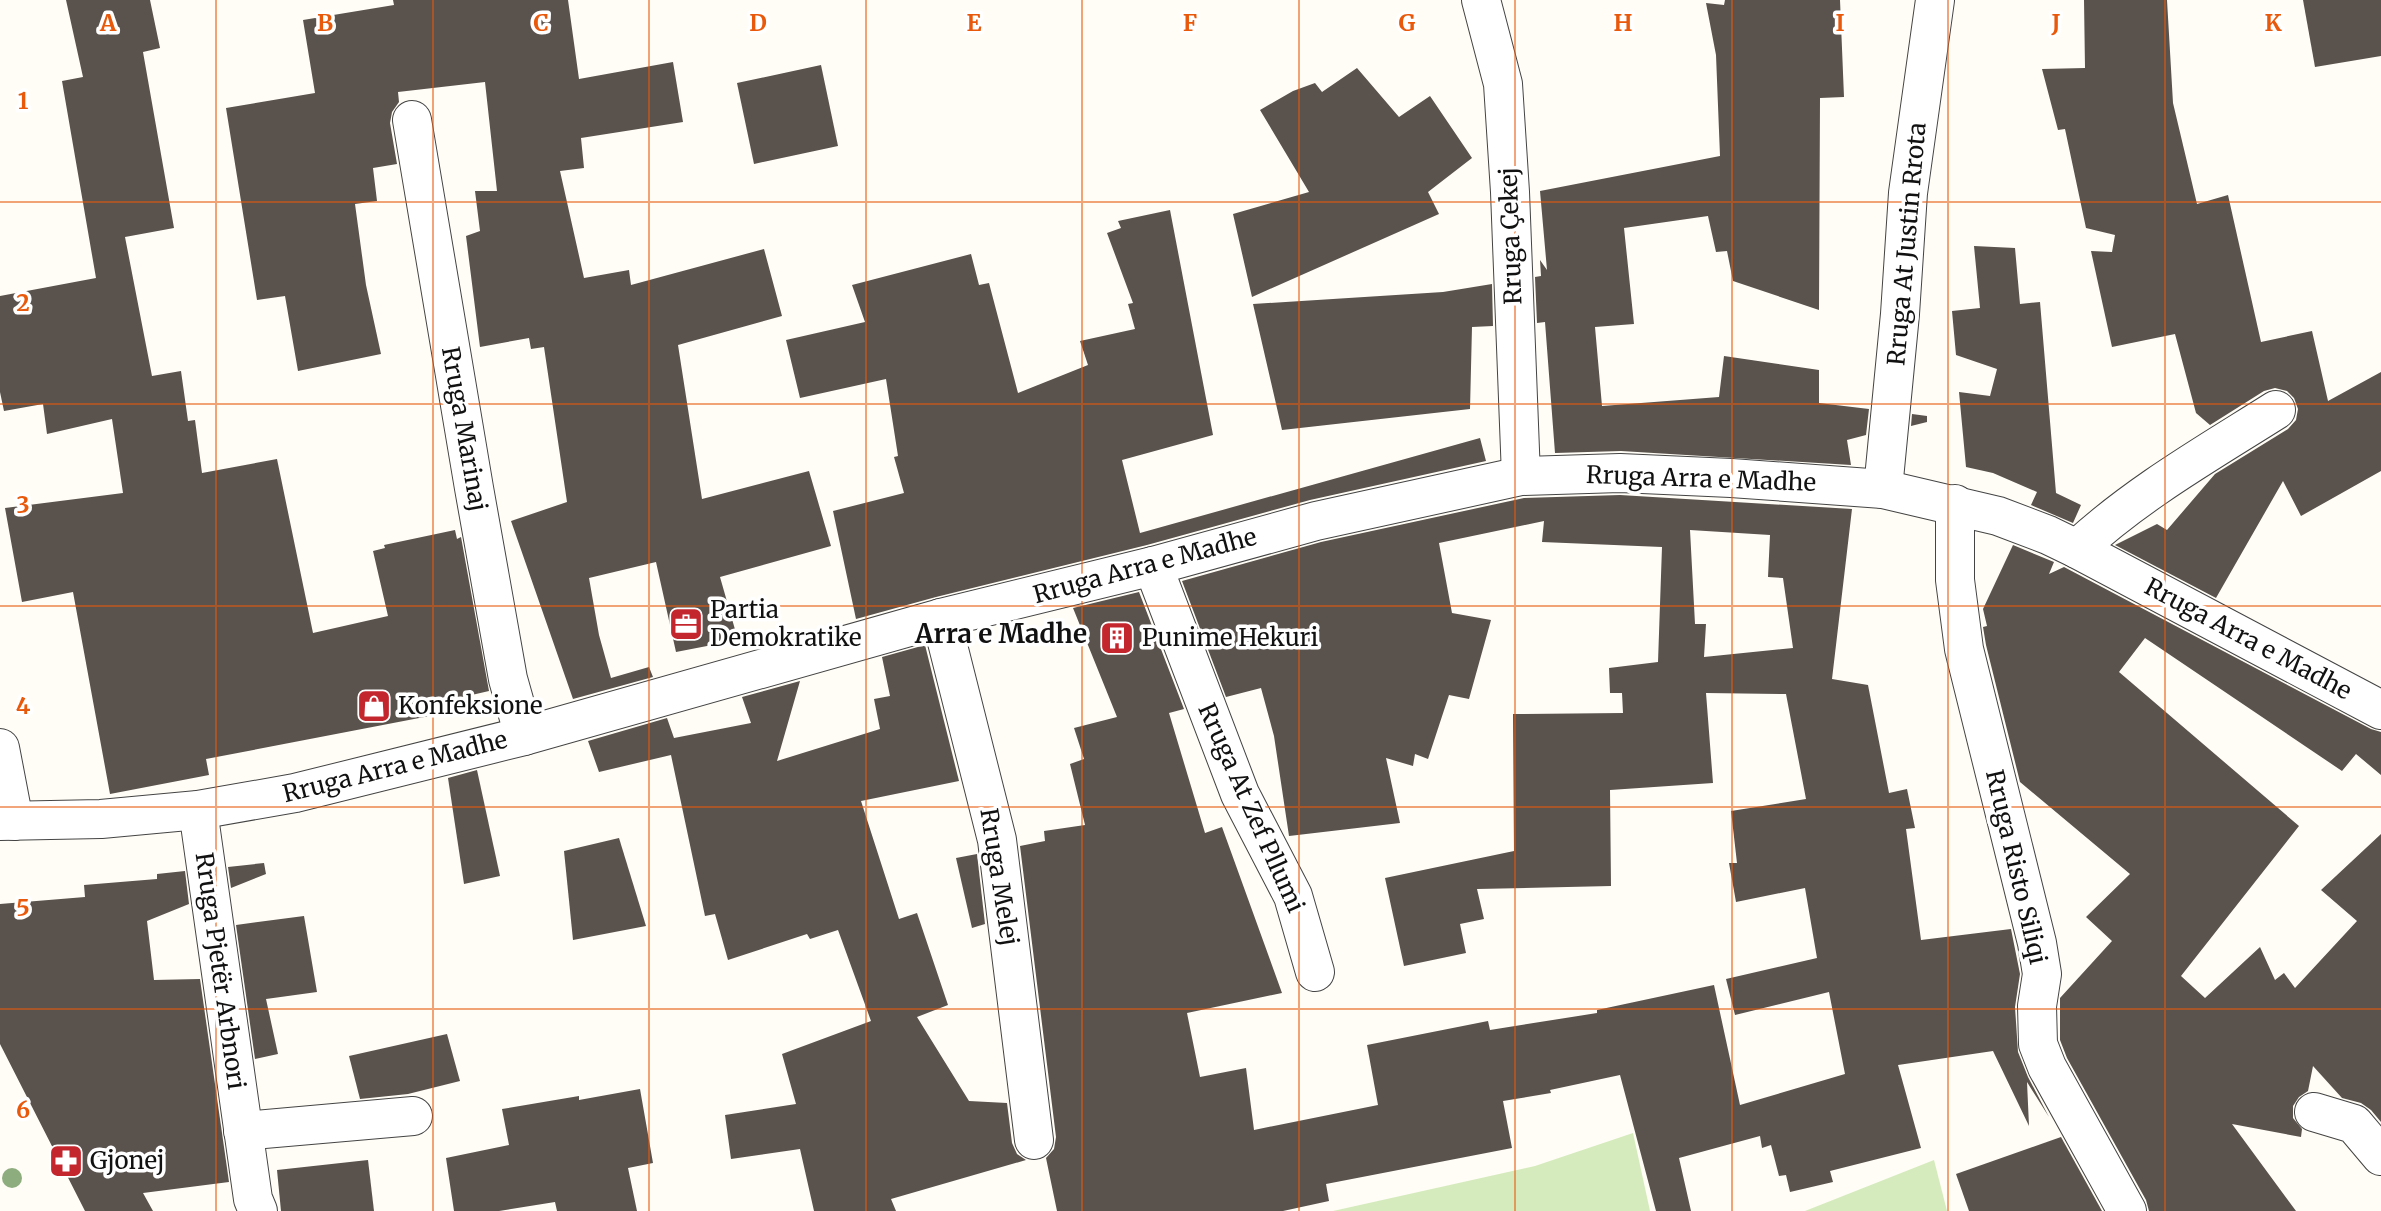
<svg xmlns="http://www.w3.org/2000/svg" width="2381" height="1211" font-family="Merriweather,serif">
  <rect width="100%" height="100%" fill="#fffdf5"/>
  <g fill="#d5ebbd">
    <polygon points="1633,1133 1650,1211 1333,1211 1535,1166"/>
    <polygon points="1934,1160 1947,1211 1805,1211"/>
  </g>
  <g fill="#5a524d" fill-rule="evenodd">
    <polygon points="66,0 150,0 160,48 143,52 174,228 125,237 152,376 181,371 188,421 195,420 202,473 277,459 313,633 388,616 373,551 385,548 384,545 455,530 457,539 461,537 489,691 463,697 466,709 206,759 209,775 110,794 73,592 22,602 5,508 123,493 112,419 47,434 43,404 4,411 0,392 0,296 96,278 62,81 83,77"/>
    <polygon points="393,0 568,0 579,79 673,62 683,122 581,138 584,168 560,171 584,278 629,270 631,285 764,249 782,316 678,345 702,499 809,471 831,546 720,577 738,640 676,652 656,562 589,578 599,635 611,678 649,667 653,677 573,699 511,521 567,502 544,347 531,349 529,338 480,347 466,236 480,231 475,191 497,191 485,82 398,92 399,102 392,112 390,123 397,164 373,168 377,201 355,204 366,285 381,354 298,371 285,296 257,300 226,108 315,93 303,20 394,5"/>
    <polygon points="1725,0 1840,0 1844,97 1820,98 1819,310 1733,281 1727,251 1716,252 1708,216 1624,228 1634,324 1595,327 1602,406 1719,397 1724,356 1819,370 1819,403 1869,409 1866,435 1847,440 1851,465 1621,451 1555,453 1545,322 1537,323 1535,277 1541,276 1540,260 1547,270 1540,191 1720,156 1716,55 1706,3 1724,5"/>
    <polygon points="2084,0 2167,0 2173,103 2197,204 2228,195 2261,342 2312,331 2328,401 2381,372 2381,471 2301,516 2283,481 2216,598 2115,545 2157,524 2167,530 2215,474 2288,429 2296,420 2298,409 2294,398 2287,391 2275,388 2264,391 2210,425 2196,413 2175,334 2112,347 2091,251 2112,252 2115,235 2086,228 2065,129 2058,130 2042,69 2085,68"/>
    <polygon points="2303,0 2381,0 2381,56 2315,67"/>
    <polygon points="821,65 838,146 754,164 737,83"/>
    <polygon points="1357,68 1399,117 1430,96 1472,158 1428,192 1439,214 1252,297 1233,214 1309,192 1260,110 1293,91 1315,83 1322,92"/>
    <polygon points="1170,210 1213,435 1122,460 1140,533 1480,438 1486,461 1310,500 1147,545 936,597 856,619 833,511 904,493 894,457 898,456 886,379 800,398 786,340 865,322 852,285 971,254 979,285 989,283 1018,393 1088,365 1080,341 1135,329 1128,304 1133,303 1107,233 1121,228 1118,221"/>
    <polygon points="1974,246 2015,248 2020,304 2040,302 2056,493 2081,505 2073,523 2031,505 2037,492 1993,473 1966,467 1959,392 1990,396 1997,369 1956,355 1952,311 1980,308"/>
    <polygon points="1492,284 1493,326 1472,327 1470,409 1282,430 1253,304 1443,292"/>
    <polygon points="1912,414 1927,416 1927,422 1911,426"/>
    <path d="M1620,495l232,14 -20,170 36,6 21,108 18,-4 8,39 -9,1 15,111 90,-11 9,45 -5,33 3,45 10,25 21,40 -22,-35 2,44 -36,-75 -95,14 23,83 -91,23 3,11 -43,10 -4,-17 -7,1 -8,-31 -9,3 -2,-12 -81,22 12,53h-35l-36,-136 -70,15 1,3 -48,8 9,47 -186,36 3,17 -46,10h-226l-11,-53 8,-9 2,-12 -36,-291 25,-5 -1,-10 41,-6 -15,-61 14,-5 -10,-31 43,-11 -44,-109 66,-16 45,117 -15,4 36,120 17,-6 60,166 -95,20 13,64 46,-9 8,62 124,-25 -11,-60 121,-24 2,9 107,-17v-3l117,-25 26,120 105,-31 -16,-82 -94,23 -9,-36 91,-21 -12,-70 -69,14 -7,-39h8l-6,-52 75,-12 -20,-105 -80,-1 7,90 -103,7 1,96 -134,3 7,30 -24,5 6,29 -62,13 -19,-88 129,-27 -1,-137 110,-1 -1,-20h-12l-1,-25 49,-6 4,-115 -120,-5 2,-21 -105,22 13,70 39,7 -22,79 -20,-4 -21,64 -13,-5 -2,12 -27,-8 14,65 -111,13 -15,-100 -13,-48 -35,9 -44,-116 139,-39 203,-44zM1690,530l80,5 -2,42 15,1 10,70 -89,9 2,-33h-11z"/>
    <polygon points="2013,545 2054,562 2049,574 2064,567 2371,729 2381,732 2381,775 2356,754 2342,771 2145,638 2119,672 2299,826 2181,976 2205,998 2260,947 2275,980 2284,973 2295,988 2357,921 2321,890 2381,834 2381,1122 2371,1110 2361,1103 2342,1098 2313,1066 2308,1091 2299,1097 2293,1106 2293,1118 2302,1129 2301,1137 2232,1124 2296,1211 2149,1211 2146,1200 2067,1058 2060,1040 2060,998 2112,941 2086,917 2130,874 2020,782 1986,645 1983,627 1987,626 1983,609"/>
    <polygon points="925,645 959,781 861,801 899,919 917,913 948,1005 917,1017 969,1101 1007,1103 1012,1143 1017,1154 1026,1160 891,1199 896,1211 814,1211 800,1149 731,1159 725,1115 796,1104 782,1054 871,1021 838,930 810,939 807,934 728,960 715,914 705,916 671,755 599,772 588,741 667,718 674,738 751,723 742,697 800,681 777,761 880,729 874,699 890,696 882,657"/>
    <polygon points="477,770 500,876 464,884 448,778"/>
    <polygon points="619,838 646,926 573,940 564,851"/>
    <polygon points="977,854 985,924 972,928 956,858"/>
    <polygon points="264,863 266,874 231,888 228,867"/>
    <polygon points="185,871 189,904 147,921 154,980 200,979 229,1182 143,1193 153,1211 85,1211 0,1044 0,904 85,897 84,885 157,879 157,874"/>
    <polygon points="304,916 317,992 266,999 278,1054 255,1059 236,925"/>
    <polygon points="447,1034 460,1081 408,1094 360,1099 349,1056"/>
    <polygon points="640,1089 653,1163 628,1168 637,1211 557,1211 555,1202 499,1211 454,1211 446,1158 509,1145 502,1109 579,1096 579,1100"/>
    <polygon points="2061,1137 2102,1211 1969,1211 1956,1174"/>
    <polygon points="368,1160 374,1211 281,1211 277,1170"/>
  </g>
  <g fill="none" stroke-linecap="round" stroke-linejoin="round">
    <g stroke="#444" stroke-width="40">
      <g id="minor">
        <polyline points="1481,0 1503,84 1510,192 1521,476"/>
        <polyline points="412,120 474,488 508,679 524,736"/>
        <polyline points="1883,489 1900,314 1908,193 1935,0"/>
        <polyline points="1955,504 1955,580 1964,649 2037,943 2042,974 2037,1006 2038,1044 2047,1067 2127,1211"/>
        <path d="M2077,549c59,-55 131,-96 199,-139"/>
        <polyline points="1153,566 1240,794 1293,896 1315,972"/>
        <polyline points="941,618 997,840 1034,1140"/>
        <polyline points="0,748 14,821"/>
        <polyline points="198,810 253,1199 258,1211"/>
        <polyline points="0,821 101,819 198,810 295,793 524,736 941,618 1153,566 1316,521 1521,476 1620,473 1731,478 1883,489 1998,516 2048,535 2077,549 2381,710"/>
        <polyline points="2314,1112 2354,1124 2381,1156"/>
        <polyline points="243,1131 413,1116"/>
      </g>
    </g>
    <use href="#minor" stroke="#fff" stroke-width="38"/>
  </g>
  <circle fill="#8dad7f" cx="12" cy="1178" r="10"/>
  <path fill="none" stroke="#e8590c" stroke-width="2" stroke-opacity="0.55" d="M216,0v1211M433,0v1211M649,0v1211M866,0v1211M1082,0v1211M1299,0v1211M1515,0v1211M1732,0v1211M1948,0v1211M2165,0v1211M0,202h2381M0,404h2381M0,606h2381M0,807h2381M0,1009h2381"/>
  <defs>
    <g id="office-square" transform="scale(1.75)"><rect x="-9" y="-9" width="18" height="18" rx="4" fill="#c4262e" stroke="#fff"/><path d="M-6-3h4V-5.5h4V-3h4V5H-6ZM-1-4.5V-3h2v-1.5ZM-6 0V1H6V0Z" fill="#fff"/></g>
    <g id="building-square" transform="scale(1.75)"><rect x="-9" y="-9" width="18" height="18" rx="4" fill="#c4262e" stroke="#fff"/><path d="M-4-6H4V6H1V3H-1V6H-4ZM-2.5-4.3h1.7v1.8h-1.7ZM.8-4.3h1.7v1.8H.8ZM-2.5-1h1.7V.8h-1.7ZM.8-1h1.7V.8H.8Z" fill="#fff"/></g>
    <g id="shop-square" transform="scale(1.75)"><rect x="-9" y="-9" width="18" height="18" rx="4" fill="#c4262e" stroke="#fff"/><path d="M-5-2.5h2.3a2.7 3.5 0 0 1 5.4 0H5L5.5 6h-11ZM-1.5-2.5h3a1.5 2.3 0 0 0-3 0Z" fill="#fff"/></g>
    <g id="pharmacy-square" transform="scale(1.75)"><rect x="-9" y="-9" width="18" height="18" rx="4" fill="#c4262e" stroke="#fff"/><path d="M-2-6h4v4h4v4h-4v4h-4v-4h-4v-4h4Z" fill="#fff"/></g>
  </defs>
  <g fill-rule="evenodd">
    <use href="#office-square" x="686" y="624"/>
    <use href="#building-square" x="1117" y="638"/>
    <use href="#shop-square" x="374" y="706"/>
    <use href="#pharmacy-square" x="66" y="1161"/>
  </g>
  <g text-anchor="middle" stroke-width="7" stroke-linejoin="round" paint-order="stroke">
    <g font-size="24" fill="#111" stroke="#fff">
      <text transform="translate(1511 236) rotate(-92)" y="8">Rruga Çekej</text>
      <text transform="translate(1907 244) rotate(-85)" y="8">Rruga At Justin Rrota</text>
      <text transform="translate(464 429) rotate(80)" y="8">Rruga Marinaj</text>
      <text transform="translate(1701 479) rotate(2)" y="8">Rruga Arra e Madhe</text>
      <text transform="translate(1145 566) rotate(-15)" y="8">Rruga Arra e Madhe</text>
      <text transform="translate(2248 639) rotate(28)" y="8">Rruga Arra e Madhe</text>
      <text transform="translate(395 767) rotate(-14)" y="8">Rruga Arra e Madhe</text>
      <text transform="translate(1251 808) rotate(66)" y="8">Rruga At Zef Pllumi</text>
      <text transform="translate(2016 867) rotate(77)" y="8">Rruga Risto Siliqi</text>
      <text transform="translate(999 877) rotate(81)" y="8">Rruga Melej</text>
      <text transform="translate(220 971) rotate(82)" y="8">Rruga Pjetër Arbnori</text>
    </g>
    <g font-size="24" fill="#111" stroke="#fff" text-anchor="start">
      <text x="710" y="618">Partia<tspan x="710" dy="28">Demokratike</tspan></text>
      <text x="1142" y="646">Punime Hekuri</text>
      <text x="398" y="714">Konfeksione</text>
      <text x="90" y="1169">Gjonej</text>
    </g>
    <g font-size="26" font-weight="bold" fill="#111" stroke="#fff">
      <text x="1001" y="643">Arra e Madhe</text>
    </g>
  </g>
  <g font-size="23" text-anchor="middle" font-weight="bold" fill="#e8590c" stroke="#fff" stroke-width="7" stroke-linejoin="round" paint-order="stroke">
    <text x="108" y="31">A</text>
    <text x="325" y="31">B</text>
    <text x="541" y="31">C</text>
    <text x="758" y="31">D</text>
    <text x="974" y="31">E</text>
    <text x="1190" y="31">F</text>
    <text x="1407" y="31">G</text>
    <text x="1623" y="31">H</text>
    <text x="1840" y="31">I</text>
    <text x="2056" y="31">J</text>
    <text x="2273" y="31">K</text>
    <text x="23" y="109">1</text>
    <text x="23" y="311">2</text>
    <text x="23" y="513">3</text>
    <text x="23" y="714">4</text>
    <text x="23" y="916">5</text>
    <text x="23" y="1118">6</text>
  </g>
</svg>
